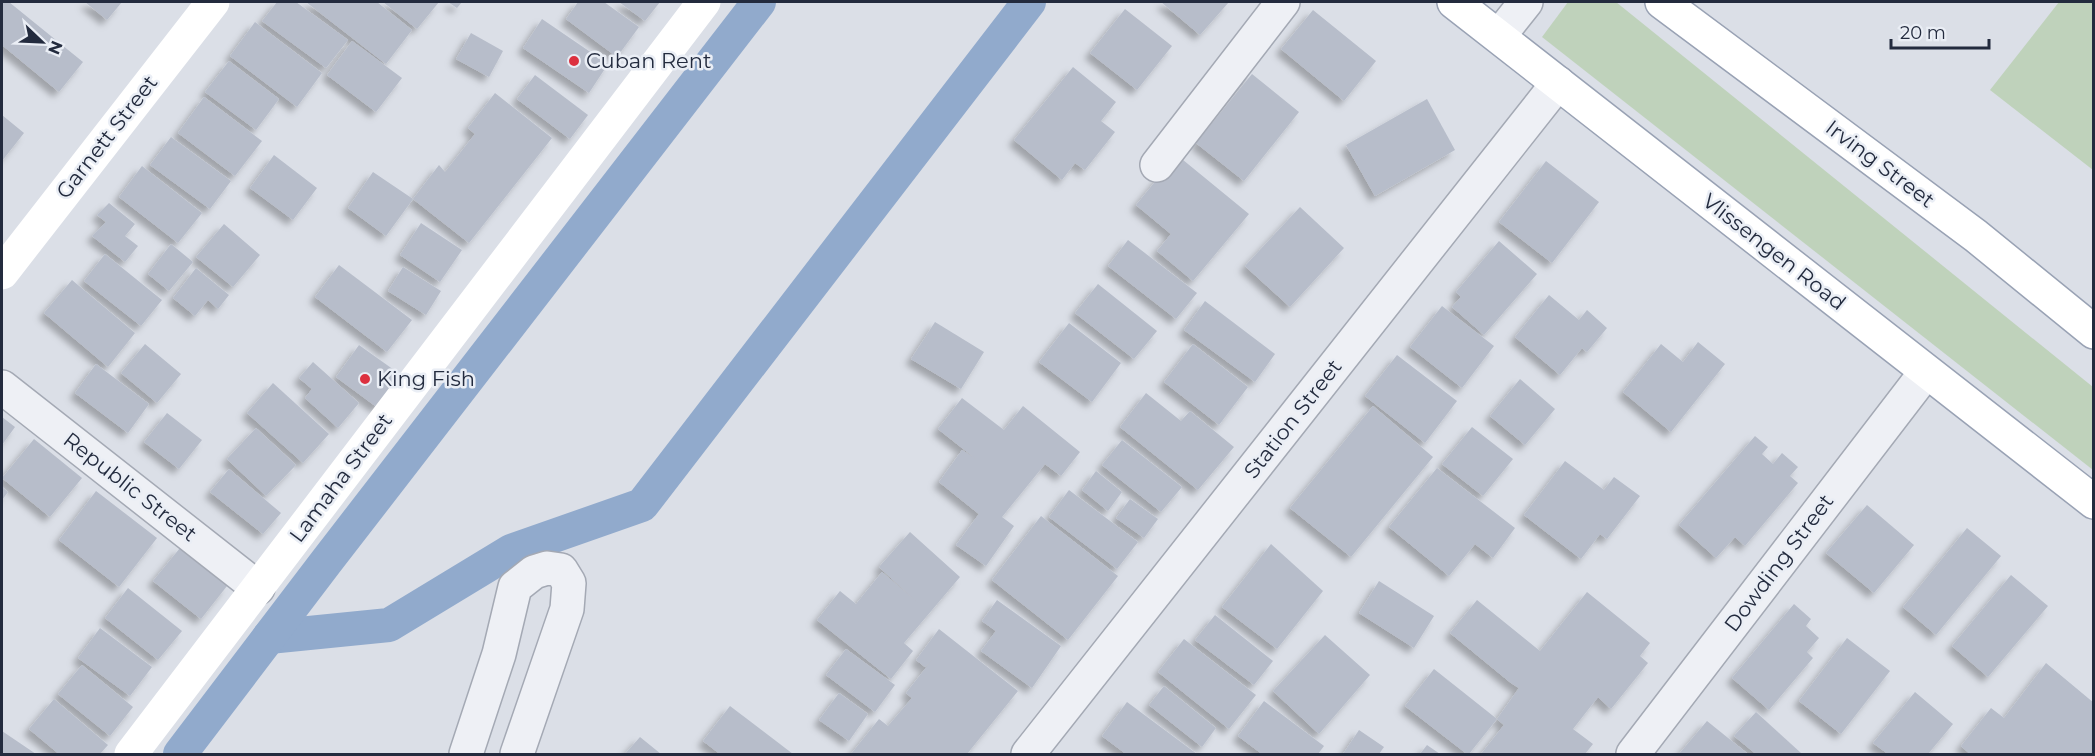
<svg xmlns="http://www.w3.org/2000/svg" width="2095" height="756" font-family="Montserrat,sans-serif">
  <defs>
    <filter id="shadow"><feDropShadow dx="-5.5" dy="5.5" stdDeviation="3" flood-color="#0004"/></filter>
  </defs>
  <rect width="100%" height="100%" fill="#dbdfe7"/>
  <g fill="#bfd2bb">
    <polygon points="1568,2 1616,2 2093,387 2093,470 1542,37"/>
    <polygon points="2059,2 2093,2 2093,170 1990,90"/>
  </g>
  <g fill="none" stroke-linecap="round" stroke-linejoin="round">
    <g stroke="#91aacc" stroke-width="34">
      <polyline points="269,637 389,625 511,551 642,505 1029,2"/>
      <polyline points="180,754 326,562 759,2"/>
    </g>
  </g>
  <g fill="#b7bdca" filter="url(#shadow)">
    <polygon points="2,2 9,2 83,62 59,92 2,45"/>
    <polygon points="85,2 122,2 107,20"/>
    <polygon points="277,2 296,2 348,40 326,68 262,21"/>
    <polygon points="306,2 377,2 412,30 386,64"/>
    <polygon points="383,2 439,2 417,29"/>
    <polygon points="448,2 462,2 457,8"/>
    <polygon points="578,2 604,2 639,27 617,57 566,19"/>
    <polygon points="619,2 660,2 645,21"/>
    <polygon points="1161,2 1229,2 1200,35"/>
    <polygon points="1125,9 1172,46 1137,90 1090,53"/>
    <polygon points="1313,10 1376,61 1344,101 1281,49"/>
    <polygon points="542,19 608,64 589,93 523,48"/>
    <polygon points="255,22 322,73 297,107 230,56"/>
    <polygon points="471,33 503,51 489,77 456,59"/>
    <polygon points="352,41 402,78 376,112 327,75"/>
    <polygon points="229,61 279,99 256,130 205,92"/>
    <polygon points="1073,67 1116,102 1101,121 1115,132 1085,170 1075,163 1062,180 1014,140"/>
    <polygon points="1252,74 1299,112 1244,181 1196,143"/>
    <polygon points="535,75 588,115 570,139 517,99"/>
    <polygon points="495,93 552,138 469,243 413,199 386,236 348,208 373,172 413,199 439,165 445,172 475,134 468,128"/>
    <polygon points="204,97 262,141 235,176 178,133"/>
    <polygon points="1427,99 1455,150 1375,196 1346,145"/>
    <polygon points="2,115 24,133 2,161"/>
    <polygon points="171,137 231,181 210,209 150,165"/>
    <polygon points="274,155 317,188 293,220 250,188"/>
    <polygon points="1177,155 1249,214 1193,281 1157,251 1171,234 1136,205"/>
    <polygon points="1546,161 1599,202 1552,263 1499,222"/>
    <polygon points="142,166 202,213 178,243 119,197"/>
    <polygon points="109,203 135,224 125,236 138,246 125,262 92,236 106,222 97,215"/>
    <polygon points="1300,207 1344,248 1290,307 1245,266"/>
    <polygon points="421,223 462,250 440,282 400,255"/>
    <polygon points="224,224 260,255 233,287 196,257"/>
    <polygon points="1128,240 1197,293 1176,319 1108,266"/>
    <polygon points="1499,241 1537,274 1484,335 1452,307 1461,297 1456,292"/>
    <polygon points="171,244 193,262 169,291 148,274"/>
    <polygon points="105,254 162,300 141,326 84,281"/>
    <polygon points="339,265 412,320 387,352 315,297"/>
    <polygon points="403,267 441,291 426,315 388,291"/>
    <polygon points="196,268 229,295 218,309 208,300 195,316 173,298"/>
    <polygon points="72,280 135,333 108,367 44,313"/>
    <polygon points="1098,284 1157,331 1134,359 1075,313"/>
    <polygon points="1549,295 1579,320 1587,310 1607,328 1587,352 1582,348 1560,375 1515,337"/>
    <polygon points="1205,301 1275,354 1255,382 1184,330"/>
    <polygon points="1442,306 1494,346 1462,388 1410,347"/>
    <polygon points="935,322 984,352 961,389 911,359"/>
    <polygon points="1069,323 1121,363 1092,402 1039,362"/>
    <polygon points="1698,342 1725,364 1671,432 1623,392 1661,344 1683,362"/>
    <polygon points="145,344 181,374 157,403 121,373"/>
    <polygon points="1193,344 1248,387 1219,425 1164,382"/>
    <polygon points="359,345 401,375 378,408 336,377"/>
    <polygon points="1397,355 1457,401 1425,443 1365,396"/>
    <polygon points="313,362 359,403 338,428 305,398 312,389 299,378"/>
    <polygon points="96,364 149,404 128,433 75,393"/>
    <polygon points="1520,379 1555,409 1525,445 1490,416"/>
    <polygon points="273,383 329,434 303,463 247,413"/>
    <polygon points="1146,393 1181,421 1190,411 1234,447 1198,490 1120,427"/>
    <polygon points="962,398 1004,430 1023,406 1080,452 1061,476 1045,464 1002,517 1014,526 986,566 956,545 979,514 939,482 962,450 976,459 938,429"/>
    <polygon points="1373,406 1433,457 1351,557 1290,508"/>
    <polygon points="167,413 202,440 179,469 144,442"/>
    <polygon points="2,417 15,427 2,445"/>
    <polygon points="1472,427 1513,459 1483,496 1442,464"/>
    <polygon points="256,428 296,465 266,496 227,459"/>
    <polygon points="1755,436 1768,447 1762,454 1773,464 1782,453 1798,467 1790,476 1798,483 1745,546 1735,537 1716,558 1679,525"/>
    <polygon points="34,439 82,478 50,517 2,478"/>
    <polygon points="1122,440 1182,487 1161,512 1102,465"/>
    <polygon points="1565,461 1604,490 1614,477 1640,496 1607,539 1600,534 1581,559 1524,515"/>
    <polygon points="1437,468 1515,528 1493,558 1475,544 1449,576 1389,527"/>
    <polygon points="229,469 281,513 263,534 210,492"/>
    <polygon points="1096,471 1122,492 1108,511 1082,490"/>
    <polygon points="2,487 8,492 2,500"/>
    <polygon points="1069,490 1138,542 1117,569 1049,517"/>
    <polygon points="96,491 157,538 119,587 59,540"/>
    <polygon points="1130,499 1158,519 1144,538 1116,518"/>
    <polygon points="1867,505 1914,545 1874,593 1826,553"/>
    <polygon points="1041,516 1118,576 1068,640 992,580"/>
    <polygon points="1967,528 2001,556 1936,635 1903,607"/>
    <polygon points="910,532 960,577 904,643 913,651 891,679 817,620 840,591 856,604 882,572 918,603 879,567"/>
    <polygon points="1271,544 1323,591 1277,649 1222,607"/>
    <polygon points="180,548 227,586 201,619 153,581"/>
    <polygon points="2011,575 2048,606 1988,677 1952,646"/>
    <polygon points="1379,581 1434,616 1414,648 1359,613"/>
    <polygon points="128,588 182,631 158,660 105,618"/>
    <polygon points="1587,592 1650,643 1640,656 1648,663 1611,709 1598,697 1573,729 1593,744 1585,754 1481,754 1504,725 1497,719 1519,688 1511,683 1450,633 1477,600 1540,651"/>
    <polygon points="997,600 1061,646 1032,688 981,651 996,631 982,621"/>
    <polygon points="1794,604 1811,619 1806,626 1819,638 1807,652 1813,658 1769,710 1732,678"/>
    <polygon points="1215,615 1273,661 1254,685 1195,640"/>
    <polygon points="100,628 152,667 130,696 78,658"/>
    <polygon points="939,629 1018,691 967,754 851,754 879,719 888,726 912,698 906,693 932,660 925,667 916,660"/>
    <polygon points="1325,635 1370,675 1319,734 1273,691"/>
    <polygon points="1847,638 1890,671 1841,734 1799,701"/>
    <polygon points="1184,639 1256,695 1229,729 1158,672"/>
    <polygon points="846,649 895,685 875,712 826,675"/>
    <polygon points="2046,663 2094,703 2094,754 1970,754 1961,746 1991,708 2004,718"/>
    <polygon points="82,665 133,707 110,736 58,694"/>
    <polygon points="1434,669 1497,719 1469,754 1467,754 1405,706"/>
    <polygon points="1164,686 1216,728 1202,747 1149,705"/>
    <polygon points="1915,692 1953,724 1928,754 1888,754 1873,743"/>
    <polygon points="839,693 868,714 849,741 819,720"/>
    <polygon points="54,699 108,745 100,754 59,754 29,729"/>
    <polygon points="1264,701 1324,746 1318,754 1262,754 1238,736"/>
    <polygon points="1127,702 1197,754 1126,754 1102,736"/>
    <polygon points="730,706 793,754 720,754 703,741"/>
    <polygon points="1756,712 1801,753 1800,754 1756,754 1734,736"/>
    <polygon points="1707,721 1748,754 1679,754"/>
    <polygon points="1359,730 1384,747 1379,754 1343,754"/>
    <polygon points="2,731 36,754 2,754"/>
    <polygon points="640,737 661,754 625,754"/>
    <polygon points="1427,745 1440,754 1420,754"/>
  </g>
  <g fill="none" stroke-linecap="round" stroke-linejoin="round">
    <g stroke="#a4a9b4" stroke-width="36">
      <g id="street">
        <polyline points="1499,36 1526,2"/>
        <polyline points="1157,165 1283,2"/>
        <polyline points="2,387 258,588"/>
        <polyline points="466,754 499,654 515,587 534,572 547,568 561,570 569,583 567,609 517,754"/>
        <polyline points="1028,754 1558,83"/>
        <polyline points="1633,754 1926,372"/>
      </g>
    </g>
    <g stroke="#99a2b4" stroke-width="36">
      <g id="primary">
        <polyline points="1454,2 2094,502"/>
        <polyline points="1662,2 1976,236 2094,332"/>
      </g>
    </g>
    <use href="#street" stroke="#eef0f5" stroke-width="33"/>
    <g stroke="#fff" stroke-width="33">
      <polyline points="2,273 213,2"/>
      <polyline points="131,754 704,2"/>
    </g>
    <use href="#primary" stroke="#fff" stroke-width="33"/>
  </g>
  <g fill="#dc303f" stroke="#eaeef5" stroke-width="2">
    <circle cx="574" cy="61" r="6"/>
    <circle cx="365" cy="379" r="6"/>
  </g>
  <g text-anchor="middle" stroke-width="5" stroke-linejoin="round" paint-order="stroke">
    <g font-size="21" fill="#232b3e" stroke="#eaeef5" text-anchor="start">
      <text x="586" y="68">Cuban Rent</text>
      <text x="377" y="386">King Fish</text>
    </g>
    <g font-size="21" fill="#232b3e" stroke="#eaeef5">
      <text transform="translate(107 137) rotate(-52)" y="7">Garnett Street</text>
      <text transform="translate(1880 164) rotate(37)" y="7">Irving Street</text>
      <text transform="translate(1774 252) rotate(38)" y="7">Vlissengen Road</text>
      <text transform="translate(1293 419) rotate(-52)" y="7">Station Street</text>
      <text transform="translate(341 478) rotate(-53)" y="7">Lamaha Street</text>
      <text transform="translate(130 487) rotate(38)" y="7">Republic Street</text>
      <text transform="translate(1779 563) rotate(-53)" y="7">Dowding Street</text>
    </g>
  </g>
  <rect width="2095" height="756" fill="none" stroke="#232b3e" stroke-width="6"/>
  <g transform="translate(42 42) rotate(113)" stroke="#eaeef5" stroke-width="4.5" paint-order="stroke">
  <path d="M0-4.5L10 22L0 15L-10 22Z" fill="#232b3e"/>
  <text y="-9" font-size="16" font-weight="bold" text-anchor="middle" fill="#232b3e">N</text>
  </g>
  <path d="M1891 39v9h98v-9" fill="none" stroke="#232b3e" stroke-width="3"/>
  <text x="1900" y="39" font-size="18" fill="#232b3e" stroke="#eaeef5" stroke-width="4.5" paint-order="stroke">20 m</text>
</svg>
